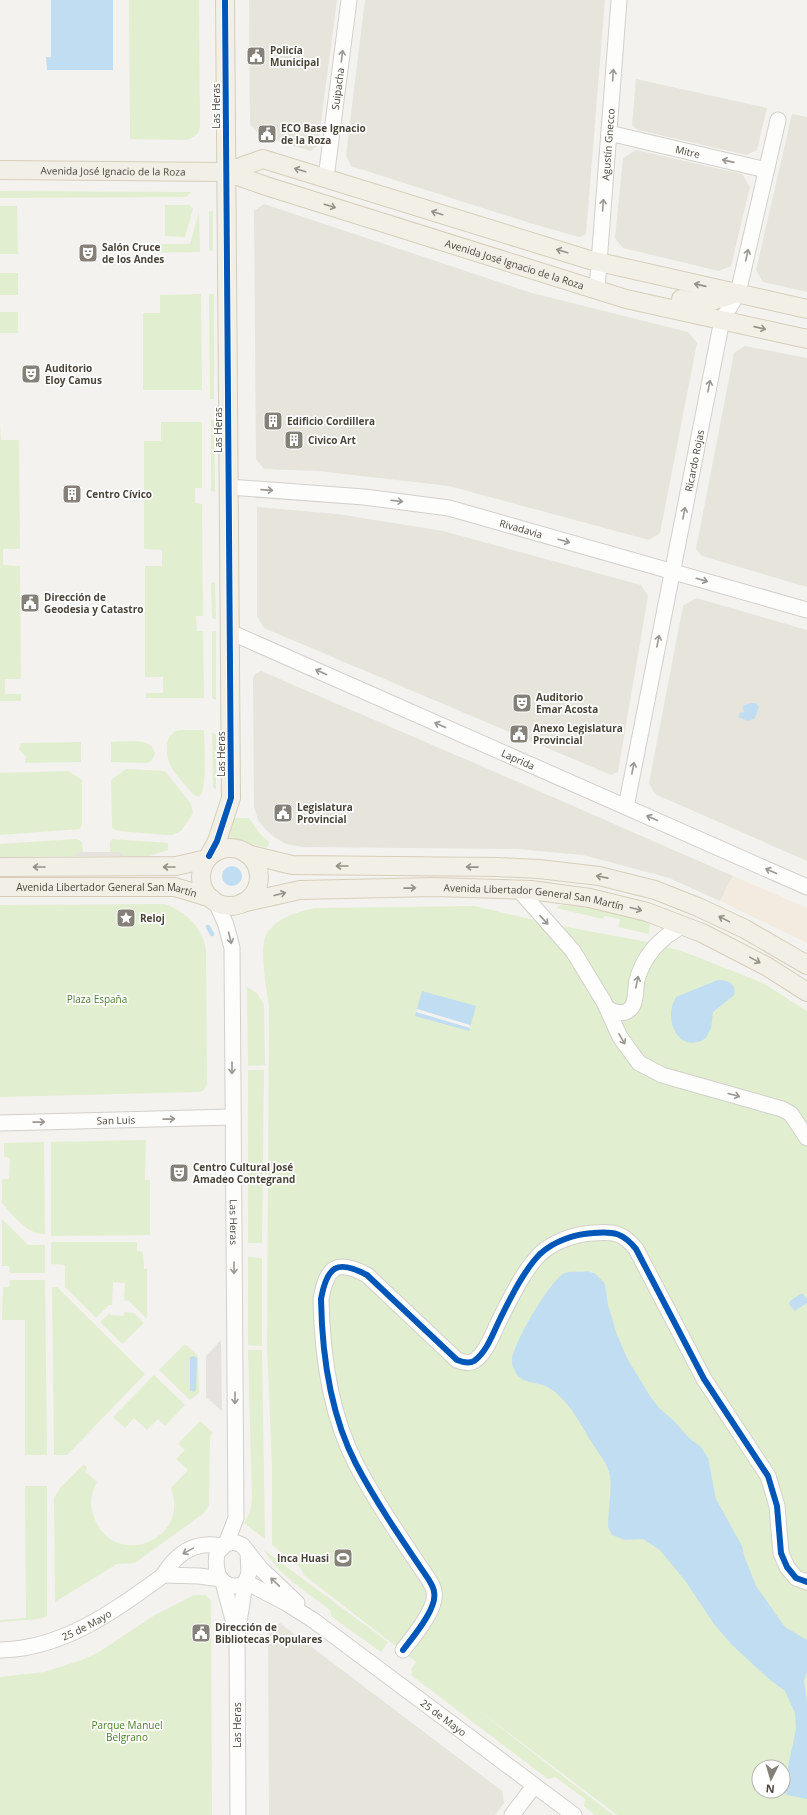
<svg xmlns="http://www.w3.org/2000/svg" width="807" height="1815" font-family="'Open Sans',sans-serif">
  <rect width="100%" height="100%" fill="#f4f2ee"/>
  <g fill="#e7e4dc">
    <polygon points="249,0 337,0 318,145 311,151 260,136 250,124"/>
    <polygon points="365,0 605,0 586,234 579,237 530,223 351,166 346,155"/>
    <polygon points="636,79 767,108 757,150 747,155 638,130 632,125"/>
    <polygon points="792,114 807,117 807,292 763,282 756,270"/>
    <polygon points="636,150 742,174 750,187 731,266 719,271 623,248 615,238 623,158"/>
    <polygon points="264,204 532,293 688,332 697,343 660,533 649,540 449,486 318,471 264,469 256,459 254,211"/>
    <polygon points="745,346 807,358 807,587 702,556 696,549 734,353"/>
    <polygon points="257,507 338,514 443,531 641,585 648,596 618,772 611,775 264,628 257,616"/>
    <polygon points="696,598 807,630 807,861 655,794 649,783 683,606"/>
    <polygon points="261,671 532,788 733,876 720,901 669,878 583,855 516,849 303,847 286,844 274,837 265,829 258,820 254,807 253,679 255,674"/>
    <polygon points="280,1623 502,1791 504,1803 495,1815 269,1815 268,1629"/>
  </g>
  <polygon fill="#f3ebdf" points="733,876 807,908 807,943 720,901"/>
  <g fill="#e1eecf" fill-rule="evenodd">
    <path d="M129,0h70l1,127c-2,8 -6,10 -14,13l-56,-1z"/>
    <polygon points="0,191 191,192 186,197 0,198"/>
    <polygon points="165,205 190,205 193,209 185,237 165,236"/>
    <polygon points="0,206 17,206 18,254 0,254"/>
    <polygon points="213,210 213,251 209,250 209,212"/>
    <polygon points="199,212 200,252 142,253 142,244 190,244"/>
    <rect x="0" y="273" width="18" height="22"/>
    <polygon points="201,294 202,390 143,390 143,313 160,313 160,295"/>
    <polygon points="209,294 214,294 214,399 210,399"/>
    <rect x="0" y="312" width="18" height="21"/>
    <polygon points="211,420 214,420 215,492 211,491"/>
    <polygon points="161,422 202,422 202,488 195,488 195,503 202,504 203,616 196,616 197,631 203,631 204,698 146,698 146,693 163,693 163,677 145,677 145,566 162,566 162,550 144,549 144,441 161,441"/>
    <polygon points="0,423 1,440 19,440 20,549 3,549 3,565 20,566 21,679 5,679 5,694 21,694 21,701 0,701"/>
    <polygon points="211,582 215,583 216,619 212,618"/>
    <polygon points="213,631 216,631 216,700 212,698 212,632"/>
    <path d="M182,730h22c0,14 4,59 -5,67l-5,-2c-15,-18 -34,-32 -25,-58l6,-6z"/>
    <polygon points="212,733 216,734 216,790 213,787"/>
    <polygon points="81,742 81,762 25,763 26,757 19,749 21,743"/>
    <path d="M111,742c13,0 42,-6 44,12l-4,7 -5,2 -35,-1z"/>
    <polygon points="126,769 165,771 191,804 193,813 181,831 172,835 167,835 118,831 112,828 111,780"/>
    <polygon points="68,771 82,780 82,824 80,829 0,835 0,773"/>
    <polygon points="232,818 249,818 259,833 269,842 269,845 266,848 243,842 228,842 224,841"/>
    <polygon points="77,839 82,842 83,852 78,852 75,856 0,857 0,844"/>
    <polygon points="112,839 168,843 168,850 149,856 125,856 120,852 110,852 110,842"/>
    <path d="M165,904c21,8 36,22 41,45l1,135 -3,6 -5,2 -199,5v-192z"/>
    <polygon points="561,905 587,907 646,921 650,925 649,934 618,927 620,919 604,916 603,919 556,908"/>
    <path d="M474,906l82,19 92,17 34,9 81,32 44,28v804h-190l-153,-116 149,116h-18l-11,-9 1,-7 -30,-22 -7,2 -137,-104 1,-2 -1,-4 5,-7 -112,-87 -4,-8 -28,-22v-79l-5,-119 2,-340c-2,-15 -10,-59 -3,-72 10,-17 32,-24 50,-27zM759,1767h24v24h-24z"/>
    <polygon points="247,987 257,993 264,1005 265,1065 248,1066"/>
    <polygon points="248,1070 264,1070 262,1243 248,1243"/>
    <polygon points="146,1140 145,1180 150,1180 150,1235 51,1236 51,1142"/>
    <path d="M44,1142l1,92c-18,1 -32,-19 -43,-31v-24h7l1,-21 -6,-1v-14z"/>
    <polygon points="2,1219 28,1245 45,1245 45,1273 10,1273 9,1266 2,1266"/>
    <polygon points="51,1242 137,1242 137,1251 143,1252 144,1269 147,1269 147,1319 129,1301 124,1300 125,1283 113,1282 112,1305 109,1305 96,1318 65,1287 65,1265 51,1264"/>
    <polygon points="248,1257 262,1258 262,1346 248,1345"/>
    <polygon points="10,1280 45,1280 47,1455 25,1455 25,1320 2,1320 3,1287 9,1287"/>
    <polygon points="52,1287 57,1287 145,1374 67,1455 54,1455"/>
    <polygon points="124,1312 134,1313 144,1323 122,1344 100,1322 110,1313 110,1315 124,1316"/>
    <polygon points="185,1344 198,1356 199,1393 190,1400 159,1370"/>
    <polygon points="248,1350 262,1350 265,1539 244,1523 250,1512 252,1499"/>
    <polygon points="154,1375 185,1405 165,1426 158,1419 147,1430 134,1418 125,1428 113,1417"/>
    <path d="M200,1421l13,12 -3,3 -1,69 -5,8 -69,50 -18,1 -62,38 -1,-104 7,-11 23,-23 3,4 -2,3 12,11c-6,10 -8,24 -3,35 18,53 97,25 77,-29l17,-18 -12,-11 9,-9 -7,-6z"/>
    <polygon points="25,1486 47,1486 47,1616 39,1619 0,1622 0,1620 26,1618"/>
    <path d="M264,1550l124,92 -7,10 -49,-35 -2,-7c-23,-18 -51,-35 -66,-60z"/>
    <polygon points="194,1595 206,1595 211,1601 212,1815 0,1815 0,1677 44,1672 82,1660 99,1652 155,1615"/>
  </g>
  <g fill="#e6e3df">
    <polygon points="78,852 120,852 125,856 75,856"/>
    <polygon points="221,1340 222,1411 206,1397 206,1356"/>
  </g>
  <g fill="#c0ddf1">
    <polygon points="51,0 113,0 113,70 47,70 46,57 51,57"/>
    <polygon points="751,703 756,703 759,707 755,718 748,721 738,717 740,713 744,712 743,708 744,705"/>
    <circle cx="232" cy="876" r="10"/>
    <path d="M718,980c10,0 19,4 16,15l-21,17 -2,16 -5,10c-27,18 -44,-19 -30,-41z"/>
    <polygon points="422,991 476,1006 469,1031 415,1016"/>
    <path d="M587,1271l9,3 9,10 3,21 9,30 11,25 22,36 9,12 15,13 15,17 12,9 7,11 8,41 26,47 2,9 12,31 29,41 22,13v31l-3,10 3,22v96l-20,-4 -4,-4 13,-62 -1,-16 -10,-22 -16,-12 -37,-34 -18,-21 -28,-42 -26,-32 -17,-11 -18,1 -13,-5 -4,-8c0,-17 4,-35 2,-51 -2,-11 -8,-18 -14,-27 -14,-21 -23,-44 -45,-60 -11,-8 -28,-4 -35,-16 -2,-4 -5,-9 -4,-14 3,-18 36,-75 51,-85 6,-4 16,-1 24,-3z"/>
    <polygon points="800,1294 803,1294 807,1299 807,1303 795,1311 789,1304 790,1301"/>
    <polygon points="194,1356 197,1358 196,1390 194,1392 190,1390 190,1357"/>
  </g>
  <polygon fill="#f4f2ee" points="417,1009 470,1025 470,1028 416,1012"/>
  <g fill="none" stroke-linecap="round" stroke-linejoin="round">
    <polyline stroke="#c0ddf1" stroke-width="4.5" points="208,927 212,934"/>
    <g stroke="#d2d0cb" stroke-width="17">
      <g id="minor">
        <path id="s1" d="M609,133l157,37"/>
        <path id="s2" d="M326,178l23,-178"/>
        <path id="s3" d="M597,289l22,-289"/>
        <path id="s4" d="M229,487l135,10 85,11 358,102"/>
        <path id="s5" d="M230,632l577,255"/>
        <path id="s6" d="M626,807l96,-487 16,-27 40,-173"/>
        <polyline points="519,890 573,951 604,1002 620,1037 639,1063 662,1075 782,1109 791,1114 807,1138"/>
        <path id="s7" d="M216,902l10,23 6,23 4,570 -10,26"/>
        <path d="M607,1008c8,5 18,8 25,-1 5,-8 3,-19 5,-27 7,-26 24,-43 47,-55"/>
        <path id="s8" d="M0,1123l233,-6"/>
        <path d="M248,1552l1,21 -4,10c-4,3 -8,3 -12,3 -17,-3 -18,-19 -16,-33l9,-9 8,-2 8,3 19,24 36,34"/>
        <polyline points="163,1575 199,1576 221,1579"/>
        <polyline points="223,1582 235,1627"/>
        <path id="s9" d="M246,1582l40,21 27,17 261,195"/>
        <path id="s10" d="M0,1650c62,-1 113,-38 161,-73 4,-3 5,-7 8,-10 4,-6 11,-12 17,-16 12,-7 23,-7 36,-5"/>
        <path d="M403,1650c9,-12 35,-42 31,-58 0,-4 -3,-8 -5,-12 -25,-37 -52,-76 -73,-116 -26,-50 -34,-109 -35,-165 6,-33 16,-40 46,-24l90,85c5,2 12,4 17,1 13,-9 19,-28 26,-42 10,-20 24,-49 40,-65 14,-13 35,-20 53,-21 21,-2 30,0 43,16l68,130 64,97 9,30 4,47 6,14 9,11 11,4"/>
        <polyline points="238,1815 237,1636 245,1583"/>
        <polyline points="512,1815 534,1786"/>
      </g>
    </g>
    <g stroke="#d6cebb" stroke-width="20">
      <g id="major">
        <path id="s11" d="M0,170l226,2 40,14 360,113 181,40"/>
        <polyline points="226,172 263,159 590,260 807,309"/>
        <polyline points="681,299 704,303 738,293"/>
        <circle cx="230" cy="877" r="29"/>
        <polyline points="247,854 292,865 497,867 539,869 599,876 655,890 698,907 745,929 807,965"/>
        <polyline points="209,856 217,841 231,798 225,0"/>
        <polyline points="0,867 176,866 207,859"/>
        <path id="s12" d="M0,887h175l36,11"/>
        <path id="s13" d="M242,903l58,-13 134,-3 97,3 59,8 57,14 55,21 64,33 41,26"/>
      </g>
    </g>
    <use href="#minor" stroke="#fdfdfc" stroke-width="15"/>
    <use href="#major" stroke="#f2efe6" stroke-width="18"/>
    <g stroke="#fff" stroke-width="8">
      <g id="cycleway">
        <polyline points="209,856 217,841 231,798 225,0"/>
        <path d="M403,1650c9,-12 35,-42 31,-58 0,-4 -3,-8 -5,-12 -25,-37 -52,-76 -73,-116 -26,-50 -34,-109 -35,-165 6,-33 16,-40 46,-24l90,85c5,2 12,4 17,1 13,-9 19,-28 26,-42 10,-20 24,-49 40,-65 14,-13 35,-20 53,-21 21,-2 30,0 43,16l68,130 64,97 9,30 4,47 6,14 9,11 11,4"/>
      </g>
    </g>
    <use href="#cycleway" stroke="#0057b8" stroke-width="6"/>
  </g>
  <defs><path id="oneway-shaft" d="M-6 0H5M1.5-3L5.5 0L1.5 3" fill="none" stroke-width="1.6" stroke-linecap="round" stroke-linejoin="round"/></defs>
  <g stroke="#9b9791">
    <use href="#oneway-shaft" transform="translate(342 56) rotate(-83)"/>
    <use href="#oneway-shaft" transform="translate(613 75) rotate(-86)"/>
    <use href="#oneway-shaft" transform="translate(728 161) rotate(-167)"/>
    <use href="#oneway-shaft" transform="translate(603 205) rotate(-86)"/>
    <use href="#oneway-shaft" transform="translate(747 255) rotate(-77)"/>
    <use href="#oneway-shaft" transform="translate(709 386) rotate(-79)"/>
    <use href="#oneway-shaft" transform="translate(267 490) rotate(4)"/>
    <use href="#oneway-shaft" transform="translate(397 501) rotate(7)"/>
    <use href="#oneway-shaft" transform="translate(684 513) rotate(-79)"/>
    <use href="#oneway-shaft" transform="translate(564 541) rotate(16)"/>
    <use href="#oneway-shaft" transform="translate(702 580) rotate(16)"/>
    <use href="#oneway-shaft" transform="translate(658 641) rotate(-79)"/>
    <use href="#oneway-shaft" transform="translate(321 672) rotate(-156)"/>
    <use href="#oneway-shaft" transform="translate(440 725) rotate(-156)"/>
    <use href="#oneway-shaft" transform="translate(633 768) rotate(-79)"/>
    <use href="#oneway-shaft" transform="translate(652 818) rotate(-156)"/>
    <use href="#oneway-shaft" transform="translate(771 871) rotate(-156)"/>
    <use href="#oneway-shaft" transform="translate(544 920) rotate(47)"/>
    <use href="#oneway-shaft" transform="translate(230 938) rotate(76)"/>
    <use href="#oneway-shaft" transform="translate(637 982) rotate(-78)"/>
    <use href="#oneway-shaft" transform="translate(622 1039) rotate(60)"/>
    <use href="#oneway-shaft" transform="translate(232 1068) rotate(90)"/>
    <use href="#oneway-shaft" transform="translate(734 1095) rotate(15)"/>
    <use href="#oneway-shaft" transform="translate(169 1119) rotate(-1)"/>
    <use href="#oneway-shaft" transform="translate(39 1122) rotate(-1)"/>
    <use href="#oneway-shaft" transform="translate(234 1268) rotate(90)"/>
    <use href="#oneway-shaft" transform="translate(235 1398) rotate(90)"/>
    <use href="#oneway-shaft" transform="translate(188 1551) rotate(151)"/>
    <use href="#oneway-shaft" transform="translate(275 1582) rotate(-136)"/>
  </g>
  <g stroke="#969187">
    <use href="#oneway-shaft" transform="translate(300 170) rotate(-163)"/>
    <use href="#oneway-shaft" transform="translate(330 206) rotate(17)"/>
    <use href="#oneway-shaft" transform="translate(437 213) rotate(-163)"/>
    <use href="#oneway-shaft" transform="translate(562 251) rotate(-163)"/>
    <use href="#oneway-shaft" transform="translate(700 285) rotate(-167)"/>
    <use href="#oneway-shaft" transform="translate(760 328) rotate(13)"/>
    <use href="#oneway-shaft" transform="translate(342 866) rotate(-180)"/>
    <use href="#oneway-shaft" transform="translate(39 867) rotate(180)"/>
    <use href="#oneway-shaft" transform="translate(169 867) rotate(180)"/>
    <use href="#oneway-shaft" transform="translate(472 867) rotate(-179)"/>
    <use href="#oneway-shaft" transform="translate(602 877) rotate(-169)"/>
    <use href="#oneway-shaft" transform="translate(410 888) rotate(-1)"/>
    <use href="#oneway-shaft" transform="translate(280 894) rotate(-14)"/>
    <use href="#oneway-shaft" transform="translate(636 909) rotate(15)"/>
    <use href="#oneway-shaft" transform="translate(724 919) rotate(-154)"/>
    <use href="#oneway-shaft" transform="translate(755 960) rotate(29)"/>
  </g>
  <defs>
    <g id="civic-square" transform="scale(1)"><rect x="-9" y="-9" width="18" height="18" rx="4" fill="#868178" stroke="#fff"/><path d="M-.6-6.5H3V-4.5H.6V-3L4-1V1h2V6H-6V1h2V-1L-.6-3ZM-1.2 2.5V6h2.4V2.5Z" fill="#fff"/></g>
    <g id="theatre-square" transform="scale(1)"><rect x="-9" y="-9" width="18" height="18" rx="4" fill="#868178" stroke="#fff"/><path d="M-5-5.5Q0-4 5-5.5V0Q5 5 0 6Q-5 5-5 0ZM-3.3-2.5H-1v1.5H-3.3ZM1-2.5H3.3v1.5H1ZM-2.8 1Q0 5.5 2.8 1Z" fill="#fff"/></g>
    <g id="building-square" transform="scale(1)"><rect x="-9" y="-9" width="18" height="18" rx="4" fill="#868178" stroke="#fff"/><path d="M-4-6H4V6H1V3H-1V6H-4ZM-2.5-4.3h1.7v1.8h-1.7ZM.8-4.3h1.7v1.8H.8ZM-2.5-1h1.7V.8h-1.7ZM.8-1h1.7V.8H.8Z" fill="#fff"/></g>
    <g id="sight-square" transform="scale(1)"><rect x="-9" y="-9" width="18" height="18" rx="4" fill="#868178" stroke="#fff"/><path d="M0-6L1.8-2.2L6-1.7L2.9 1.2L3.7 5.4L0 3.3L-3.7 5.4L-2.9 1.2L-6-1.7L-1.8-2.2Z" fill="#fff"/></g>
    <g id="stadium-square" transform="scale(1)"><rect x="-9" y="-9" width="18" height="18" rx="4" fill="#868178" stroke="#fff"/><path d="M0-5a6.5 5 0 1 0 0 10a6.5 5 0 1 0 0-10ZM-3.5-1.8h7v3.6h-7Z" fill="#fff"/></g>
  </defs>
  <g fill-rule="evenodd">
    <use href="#civic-square" x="256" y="56"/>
    <use href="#civic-square" x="267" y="134"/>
    <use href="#theatre-square" x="88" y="253"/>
    <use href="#theatre-square" x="31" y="374"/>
    <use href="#building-square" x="273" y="421"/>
    <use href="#building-square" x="294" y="440"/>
    <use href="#building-square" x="72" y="494"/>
    <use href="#civic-square" x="30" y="603"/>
    <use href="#theatre-square" x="522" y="703"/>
    <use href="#civic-square" x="519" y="734"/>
    <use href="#civic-square" x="283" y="813"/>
    <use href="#sight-square" x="126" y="918"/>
    <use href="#theatre-square" x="179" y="1173"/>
    <use href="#stadium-square" x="343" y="1558"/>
    <use href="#civic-square" x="201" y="1633"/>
  </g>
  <g text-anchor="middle" stroke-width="3.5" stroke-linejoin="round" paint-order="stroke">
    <g font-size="10" font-weight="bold" fill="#4b4439" stroke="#fff" text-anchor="start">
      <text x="270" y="54">Policía<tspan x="270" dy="12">Municipal</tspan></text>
      <text x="281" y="132">ECO Base Ignacio<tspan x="281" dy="12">de la Roza</tspan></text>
      <text x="102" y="251">Salón Cruce<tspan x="102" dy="12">de los Andes</tspan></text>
      <text x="45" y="372">Auditorio<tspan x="45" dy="12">Eloy Camus</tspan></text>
      <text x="287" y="425">Edificio Cordillera</text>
      <text x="308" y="444">Civico Art</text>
      <text x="86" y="498">Centro Cívico</text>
      <text x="44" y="601">Dirección de<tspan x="44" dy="12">Geodesia y Catastro</tspan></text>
      <text x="536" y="701">Auditorio<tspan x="536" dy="12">Emar Acosta</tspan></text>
      <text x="533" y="732">Anexo Legislatura<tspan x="533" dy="12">Provincial</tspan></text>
      <text x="297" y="811">Legislatura<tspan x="297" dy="12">Provincial</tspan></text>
      <text x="140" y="922">Reloj</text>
      <text x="193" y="1171">Centro Cultural José<tspan x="193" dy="12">Amadeo Contegrand</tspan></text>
      <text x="329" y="1562" text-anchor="end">Inca Huasi</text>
      <text x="215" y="1631">Dirección de<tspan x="215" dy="12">Bibliotecas Populares</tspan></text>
    </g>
    <g font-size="10" fill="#4b4439" stroke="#fff">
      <text dy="4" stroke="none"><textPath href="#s2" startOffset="90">Suipacha</textPath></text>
      <text transform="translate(216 106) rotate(-90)" y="4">Las Heras</text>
      <text dy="4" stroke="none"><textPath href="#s3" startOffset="145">Agustín Gnecco</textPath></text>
      <text dy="4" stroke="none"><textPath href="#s1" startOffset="81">Mitre</textPath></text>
      <text dy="4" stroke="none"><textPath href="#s11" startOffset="113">Avenida José Ignacio de la Roza</textPath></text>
      <text dy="4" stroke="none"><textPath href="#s11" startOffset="529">Avenida José Ignacio de la Roza</textPath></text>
      <text transform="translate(218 430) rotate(-90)" y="4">Las Heras</text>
      <text dy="4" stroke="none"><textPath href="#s6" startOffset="353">Ricardo Rojas</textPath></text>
      <text dy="4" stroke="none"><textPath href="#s4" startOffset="296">Rivadavia</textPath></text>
      <text transform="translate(221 754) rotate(-90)" y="4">Las Heras</text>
      <text dy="4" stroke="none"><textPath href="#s5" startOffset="315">Laprida</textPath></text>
      <text dy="4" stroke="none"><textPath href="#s12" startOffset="107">Avenida Libertador General San Martín</textPath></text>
      <text dy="4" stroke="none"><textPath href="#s13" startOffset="294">Avenida Libertador General San Martín</textPath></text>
      <text dy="4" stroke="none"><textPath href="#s8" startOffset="116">San Luis</textPath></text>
      <text dy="4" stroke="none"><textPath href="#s7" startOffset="323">Las Heras</textPath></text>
      <text dy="4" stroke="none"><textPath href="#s10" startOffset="91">25 de Mayo</textPath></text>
      <text dy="4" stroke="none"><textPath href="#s9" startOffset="240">25 de Mayo</textPath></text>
      <text transform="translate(237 1725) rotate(-90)" y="4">Las Heras</text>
    </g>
    <g font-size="10" fill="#4a7f2a" stroke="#fff">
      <text x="97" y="1003">Plaza España</text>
      <text x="127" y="1729">Parque Manuel<tspan x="127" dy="12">Belgrano</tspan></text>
    </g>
  </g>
  <g transform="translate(771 1779) rotate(185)"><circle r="19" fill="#ffffff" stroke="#b7b4b0"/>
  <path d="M0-3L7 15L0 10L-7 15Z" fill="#868178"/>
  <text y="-6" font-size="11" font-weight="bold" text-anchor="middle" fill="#4b4439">N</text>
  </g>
</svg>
